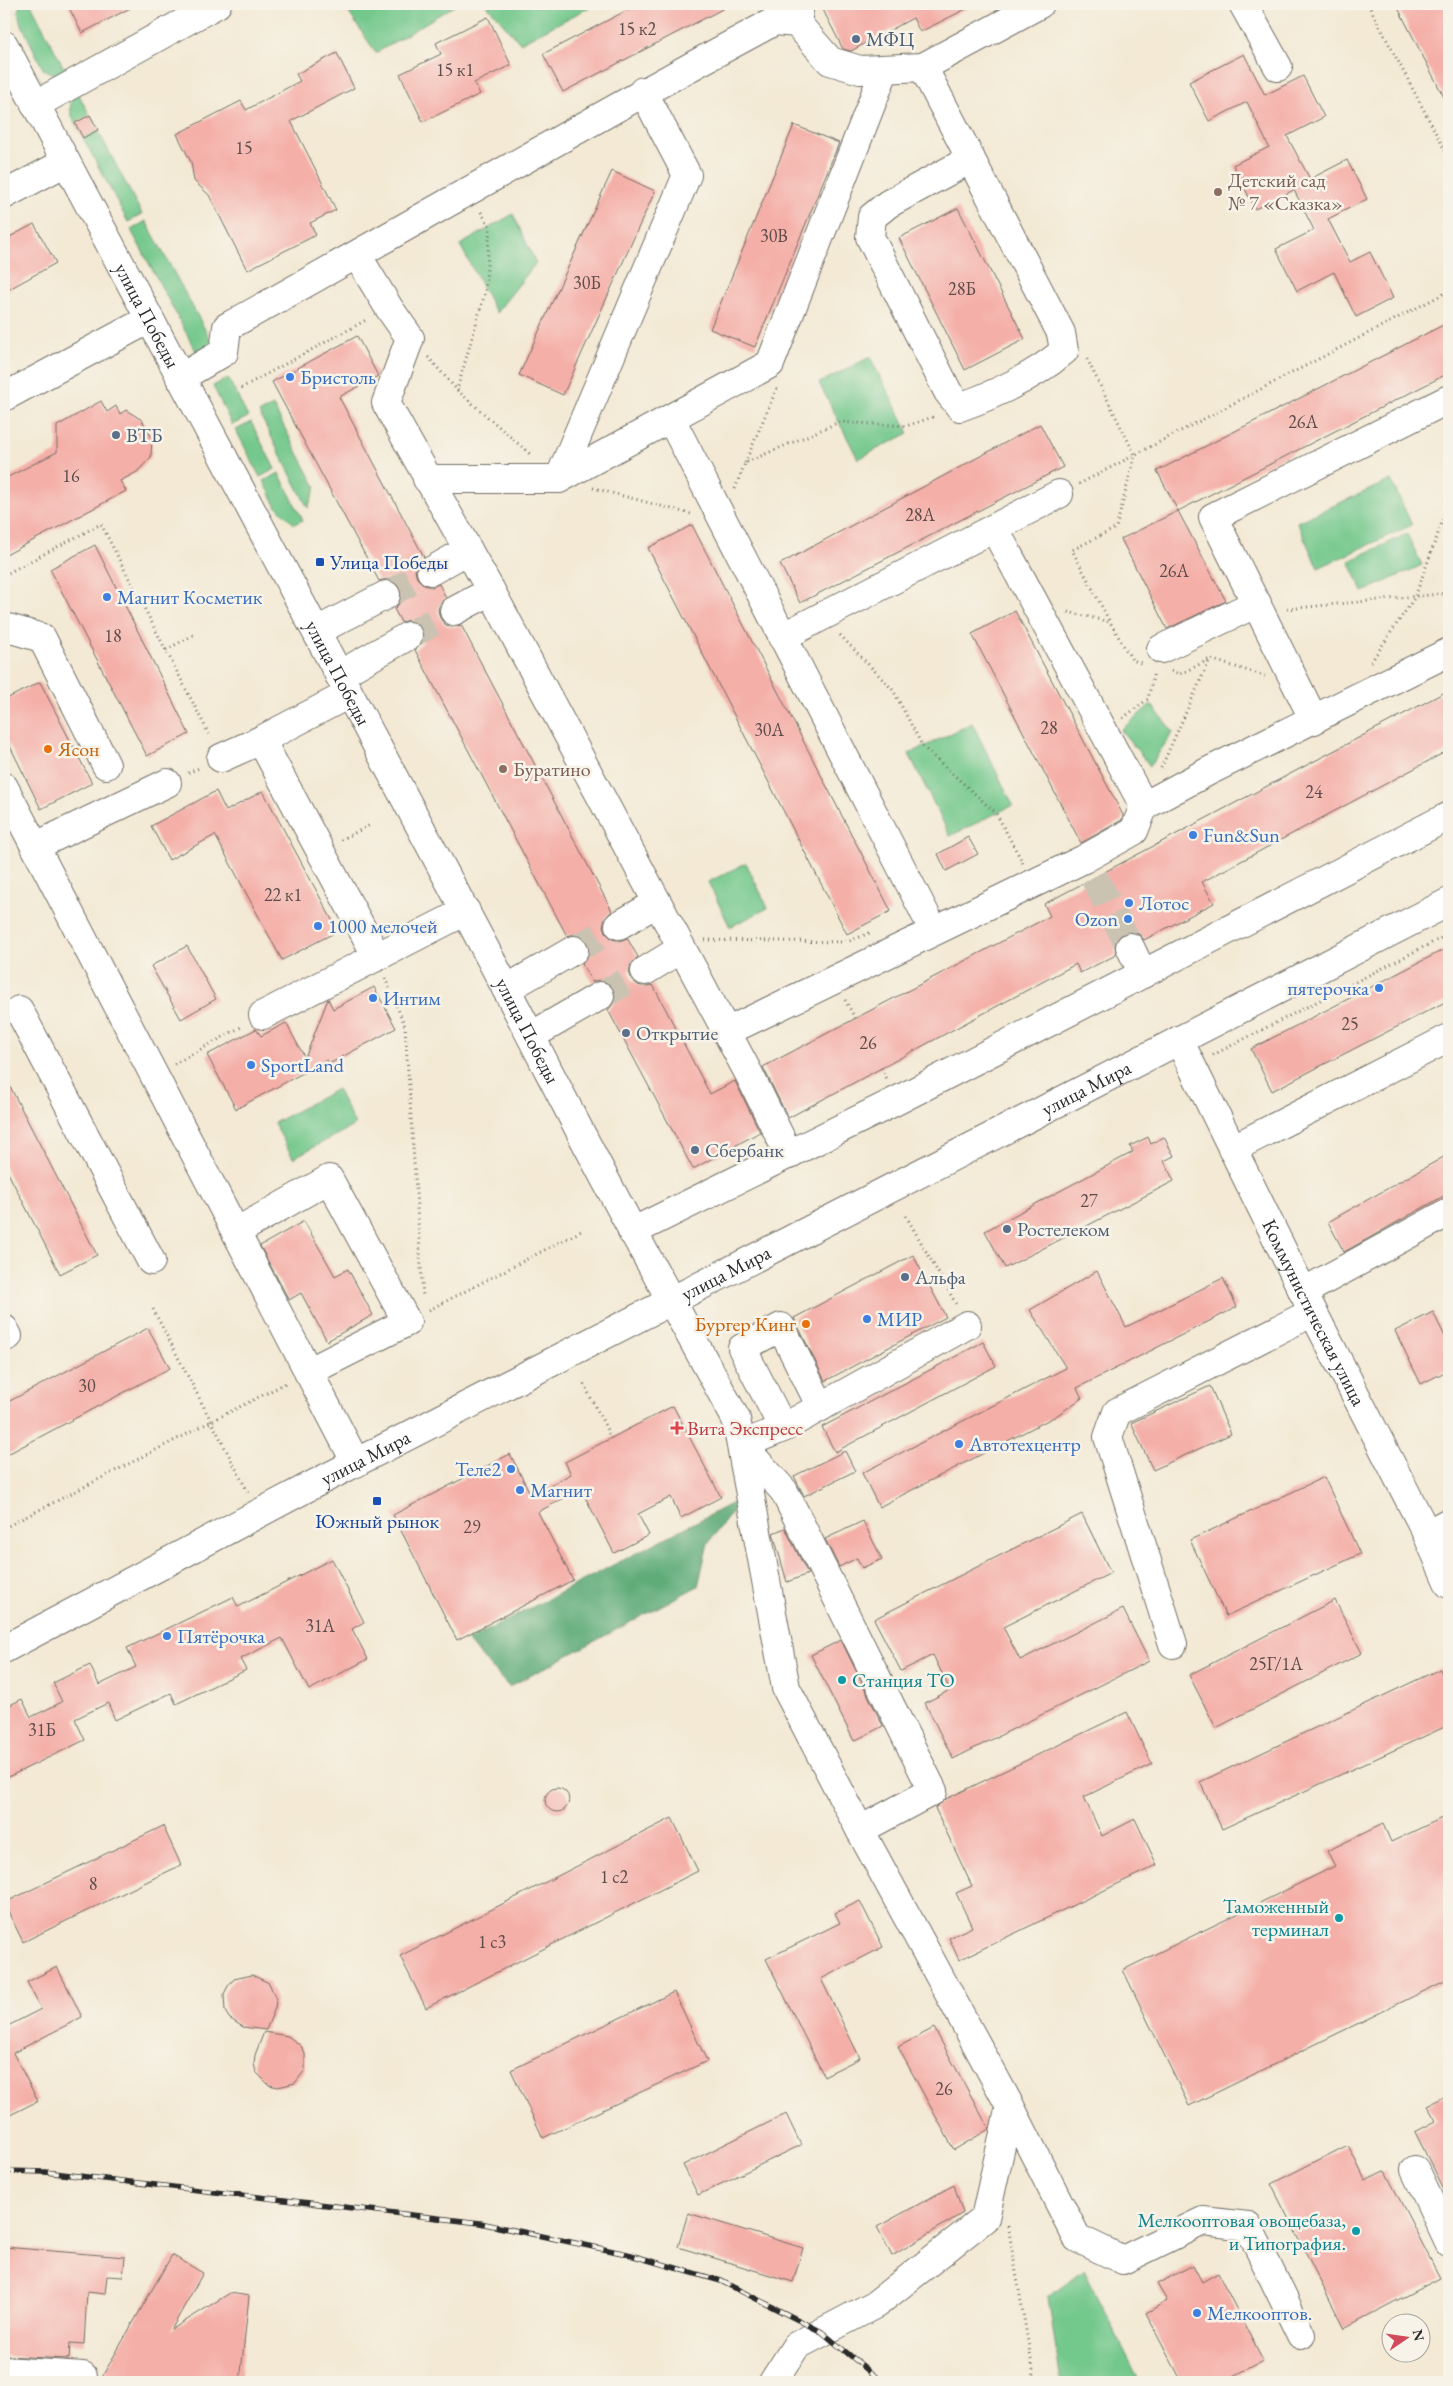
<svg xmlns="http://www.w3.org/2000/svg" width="1453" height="2386" font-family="'EB Garamond',serif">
  <rect width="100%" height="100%" fill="#f7f3e8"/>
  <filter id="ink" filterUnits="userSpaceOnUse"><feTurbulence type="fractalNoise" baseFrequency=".02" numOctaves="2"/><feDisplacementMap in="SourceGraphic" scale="10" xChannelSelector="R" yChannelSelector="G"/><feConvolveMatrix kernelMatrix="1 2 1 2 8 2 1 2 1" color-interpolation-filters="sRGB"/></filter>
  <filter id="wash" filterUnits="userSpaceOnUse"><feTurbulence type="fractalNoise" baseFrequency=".0096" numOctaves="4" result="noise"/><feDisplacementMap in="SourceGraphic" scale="20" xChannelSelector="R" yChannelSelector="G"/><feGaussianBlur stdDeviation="1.12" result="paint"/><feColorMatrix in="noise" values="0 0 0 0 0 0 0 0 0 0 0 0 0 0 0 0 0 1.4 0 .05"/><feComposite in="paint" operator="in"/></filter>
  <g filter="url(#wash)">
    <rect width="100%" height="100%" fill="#f3e9d4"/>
    <g fill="#73c88c" stroke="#4f7a5c">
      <polygon points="20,4 31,4 67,74 59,77 43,69 20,21 18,12"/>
      <polygon points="343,4 457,4 376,53"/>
      <polygon points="486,4 596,4 520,43"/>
      <path d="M77,91l65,123 -14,8 -55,-103c-4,-12 -4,-18 4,-28z"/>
      <polygon points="513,214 536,263 496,313 460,245"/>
      <polygon points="146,221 214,346 198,355 131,230"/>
      <polygon points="870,357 909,433 858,459 819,383"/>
      <polygon points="228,378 248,417 232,425 213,386"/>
      <polygon points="273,406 316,487 308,508 259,413"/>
      <polygon points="251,422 275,469 260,477 236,430"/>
      <polygon points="279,473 303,520 294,524 276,506 264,481"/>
      <polygon points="1391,480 1412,525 1318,568 1297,522"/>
      <polygon points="1407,534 1422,565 1363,592 1349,561"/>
      <polygon points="1151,704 1173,732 1150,766 1121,730"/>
      <polygon points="972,723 1013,805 950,836 909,754"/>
      <polygon points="746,863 768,908 730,927 708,882"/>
      <polygon points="337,1089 355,1125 293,1158 274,1123"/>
      <polygon points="1084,2270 1140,2382 1061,2382 1048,2297"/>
    </g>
    <polygon fill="#5eac78" stroke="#446c52" points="744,1497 708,1543 698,1586 509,1687 467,1641"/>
    <g id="blocks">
      <g fill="#f4afa8">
        <polygon points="67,4 138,4 82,33"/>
        <polygon points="639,4 732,4 563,92 543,54"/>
        <polygon points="820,4 976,4 920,32 913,18 851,51 843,49"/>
        <polygon points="1396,4 1449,4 1449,107"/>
        <polygon points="488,17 511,65 474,83 480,94 423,122 400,74 441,54 436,43"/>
        <polygon points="337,53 354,88 291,121 336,210 310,223 316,235 247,270 209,195 194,181 191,162 177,134 241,101 246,110 300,81 296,74"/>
        <polygon points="1244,54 1265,95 1303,76 1324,117 1287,136 1310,179 1347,160 1367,199 1328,219 1350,262 1370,252 1393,298 1356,317 1334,272 1297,291 1276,249 1314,230 1294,190 1255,209 1233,165 1269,147 1247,102 1209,121 1189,82"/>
        <polygon points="90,115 98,130 83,138 75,123"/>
        <polygon points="794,125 839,143 755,347 710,329"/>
        <polygon points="612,171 655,191 563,395 519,375"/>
        <polygon points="958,208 1025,339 965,370 899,238"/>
        <polygon points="34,224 56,263 4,292 4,240"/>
        <polygon points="1449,322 1449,373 1178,511 1157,471"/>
        <polygon points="357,336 378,376 339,397 424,557 417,564 415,570 417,578 424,585 431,587 439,584 446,598 440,603 438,610 440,618 446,625 453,627 461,625 612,911 605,918 603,926 605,932 612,939 620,941 627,938 638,957 631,964 629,972 632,980 638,985 646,987 653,985 710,1094 735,1081 760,1132 693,1169 608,1010 614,1003 616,995 614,989 607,982 599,980 592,982 582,964 588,957 590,951 588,943 581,936 575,934 567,936 415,650 422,643 424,636 422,629 415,622 408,620 401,622 394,609 399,604 402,596 400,587 395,582 387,579 379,581 272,382"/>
        <polygon points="101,401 107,412 116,406 120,414 126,410 142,420 152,438 151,457 137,472 120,481 126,491 4,556 4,479 57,452 57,426"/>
        <polygon points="1040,424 1063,467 800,603 780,564"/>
        <polygon points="1178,511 1226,601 1167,629 1121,539"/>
        <polygon points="692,525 891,911 847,934 648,548"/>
        <polygon points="95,545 189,734 147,756 50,569"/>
        <polygon points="1015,611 1123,815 1122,820 1081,843 972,634"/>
        <polygon points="40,682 92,783 41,809 4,734 4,700"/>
        <polygon points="1449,690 1449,750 1202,882 1214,903 1144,940 1139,934 1132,932 1123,933 1117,938 1115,945 1116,955 1080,973 1076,964 788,1118 763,1067 1050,916 1044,904"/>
        <polygon points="216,791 226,811 263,791 338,931 282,960 215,835 169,860 151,826"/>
        <polygon points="968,837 978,854 946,871 938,854"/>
        <polygon points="187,946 216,999 181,1019 151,966"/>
        <polygon points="1449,947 1449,1000 1272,1091 1251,1049"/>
        <polygon points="374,987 396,1028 329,1064 327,1060 236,1109 207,1055 256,1029 261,1036 286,1023 305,1058 328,999 333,1009"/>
        <polygon points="4,1075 97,1255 60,1274 4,1165"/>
        <polygon points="1148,1137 1151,1144 1164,1137 1174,1156 1164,1161 1174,1181 1005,1268 985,1231 1133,1152 1130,1146"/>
        <polygon points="1449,1154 1449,1193 1344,1252 1328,1222"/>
        <polygon points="304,1221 335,1276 348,1269 373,1315 327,1341 301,1293 289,1300 260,1246"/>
        <polygon points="913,1255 946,1317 825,1381 794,1318"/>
        <polygon points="1097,1271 1126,1327 1223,1278 1237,1307 1077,1388 1082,1398 1056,1416 879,1507 862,1473 1066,1368 1030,1310"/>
        <polygon points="1433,1312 1449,1345 1449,1370 1421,1384 1395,1331"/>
        <polygon points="148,1328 170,1368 4,1456 4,1404"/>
        <polygon points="983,1342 996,1366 835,1452 822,1427"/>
        <polygon points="1210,1386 1231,1434 1153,1470 1131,1423"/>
        <polygon points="673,1406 721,1497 681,1518 671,1497 638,1514 649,1535 614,1553 581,1489 538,1512 573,1580 457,1640 393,1515 510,1454 531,1495 571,1474 565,1462"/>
        <polygon points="845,1451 855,1471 804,1496 794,1476"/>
        <polygon points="1324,1477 1360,1554 1226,1616 1190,1540"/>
        <polygon points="1082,1514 1111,1573 1003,1627 1020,1660 1123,1609 1149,1661 953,1759 925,1703 950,1690 933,1655 901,1671 874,1619"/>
        <polygon points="863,1521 882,1559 862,1568 857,1558 839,1567 825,1539"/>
        <polygon points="785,1528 808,1574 787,1582 773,1533"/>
        <polygon points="332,1559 364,1622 352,1629 368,1659 309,1690 282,1638 240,1659 246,1670 176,1704 171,1693 115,1720 108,1703 75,1719 85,1740 4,1779 4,1708 22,1699 31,1717 62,1702 53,1683 90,1665 99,1685 136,1667 127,1648 233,1597 238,1607"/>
        <polygon points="1335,1600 1362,1653 1216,1728 1189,1675"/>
        <polygon points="841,1640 883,1726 854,1741 811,1655"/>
        <polygon points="1440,1669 1449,1689 1449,1725 1222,1829 1200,1782"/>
        <polygon points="1127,1712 1152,1764 1084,1797 1102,1836 1135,1819 1157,1865 959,1960 949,1938 972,1927 956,1893 972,1886 935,1808 946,1799"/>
        <circle cx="557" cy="1800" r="12"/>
        <polygon points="1444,1817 1449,1828 1449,1979 1189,2106 1123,1970 1335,1866 1327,1851 1383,1824 1391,1842"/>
        <polygon points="672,1818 698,1871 426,2008 400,1956"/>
        <polygon points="163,1826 181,1865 23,1942 4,1903"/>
        <polygon points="860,1901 883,1947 821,1979 860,2058 824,2076 766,1959 840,1923 835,1913"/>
        <polygon points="57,1967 82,2017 13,2053 38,2101 4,2118 4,2028 41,2009 27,1982"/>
        <polygon points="252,1975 269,1983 276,1999 275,2008 266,2030 243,2027 229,2018 225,2011 224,1994 228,1986 234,1979"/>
        <polygon points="674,1992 707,2061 543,2138 511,2070"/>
        <polygon points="934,2028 989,2129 954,2150 898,2047"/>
        <polygon points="264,2032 288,2036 301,2046 305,2054 305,2070 295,2083 278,2087 269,2085 256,2072 254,2064 255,2055"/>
        <polygon points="1449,2094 1449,2200 1415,2132 1436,2121 1427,2105"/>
        <polygon points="786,2114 801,2145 698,2195 683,2165"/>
        <polygon points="1348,2145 1365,2180 1385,2171 1440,2278 1344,2328 1271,2184"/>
        <polygon points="954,2185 963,2213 892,2256 877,2227"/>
        <polygon points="688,2213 803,2248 793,2282 678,2247"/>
        <polygon points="4,2247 125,2257 123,2277 107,2276 105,2294 87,2292 84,2344 70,2343 69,2359 4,2356"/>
        <polygon points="172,2255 203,2273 171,2330 230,2293 249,2296 240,2382 99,2382"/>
        <polygon points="1193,2265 1202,2282 1218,2273 1263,2361 1222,2382 1182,2382 1146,2313 1167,2301 1157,2284"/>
      </g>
    </g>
  </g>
  <g filter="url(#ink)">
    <use href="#blocks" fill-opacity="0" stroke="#716e66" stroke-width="1"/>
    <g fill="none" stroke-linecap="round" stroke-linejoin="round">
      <g stroke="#cbc3b2" stroke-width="28" stroke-dasharray="28 14" stroke-linecap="butt">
        <polyline points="386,595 431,571"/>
        <polyline points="408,636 454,611"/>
        <polyline points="1094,877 1130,947"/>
        <polyline points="574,950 619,925"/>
        <polyline points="600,996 645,971"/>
      </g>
      <g stroke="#716e66" stroke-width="30">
        <g id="minor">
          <polyline points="1243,4 1278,67"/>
          <polyline points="797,23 830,61 860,70 923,67 1040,4"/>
          <path d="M923,67l138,266 3,18c-29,25 -68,43 -104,56l-12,-15 -78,-155 2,-20 16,-13 83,-45"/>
          <polyline points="35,105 217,4"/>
          <polyline points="4,195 66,162"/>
          <polyline points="357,255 389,308 410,338 386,403 491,591 749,1074 789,1155"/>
          <path d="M180,378l44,-26 3,-25c183,-101 364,-208 548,-306l22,2 3,-19"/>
          <polyline points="4,397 148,320"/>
          <polyline points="671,419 934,931"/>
          <polyline points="427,479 559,479 770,364 885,69"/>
          <polyline points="559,479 687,175 643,91"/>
          <polyline points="994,528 1059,494"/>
          <polyline points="431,571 468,550"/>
          <polyline points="454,611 491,591"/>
          <polyline points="4,630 8,628 42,638 106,765"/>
          <polyline points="317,631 386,595"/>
          <polyline points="782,637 994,528 1144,806"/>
          <polyline points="1161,649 1257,603"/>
          <polyline points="339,675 408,636"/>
          <polyline points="1314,720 1213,517 1449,399"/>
          <polyline points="261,740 377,957"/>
          <polyline points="221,758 261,740 349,694"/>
          <polyline points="4,787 356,1463"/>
          <polyline points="36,846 167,783"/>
          <polyline points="619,925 657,903"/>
          <polyline points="1130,947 1143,974"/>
          <polyline points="645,971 681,949"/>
          <polyline points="506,989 574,950"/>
          <polyline points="19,1010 151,1261"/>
          <polyline points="263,1015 466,911"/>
          <polyline points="726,1032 1084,859 1134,831 1144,806 1207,772 1449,652"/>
          <polyline points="531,1036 600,996"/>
          <path id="s1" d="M1179,1040l134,272 114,222 22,50"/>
          <polyline points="1232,1149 1449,1038"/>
          <polyline points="236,1232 329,1179 407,1322 308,1372"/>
          <polyline points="632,1232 898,1100 1449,816"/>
          <polyline points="1303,1292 1449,1212"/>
          <polyline points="671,1300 736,1419 786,1688 860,1830 1010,2106 1077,2238 1123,2260 1203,2221 1248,2226 1301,2335"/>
          <polyline points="4,1329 8,1336"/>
          <polyline points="783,1428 742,1348 781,1327 821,1407"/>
          <polyline points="1427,1534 1449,1522"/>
          <polyline points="1173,1644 1108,1437 1117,1412 1313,1312"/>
          <polyline points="860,1830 933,1791 784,1491 742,1445 783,1428 967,1325"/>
          <polyline points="1415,2170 1449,2243"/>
          <polyline points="4,2371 83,2376"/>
          <polyline points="773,2382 796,2346 876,2304 985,2218 1010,2106"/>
        </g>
      </g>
      <g stroke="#716e66" stroke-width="30">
        <g id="major">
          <path id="s2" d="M4,45c152,288 307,576 460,864 70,130 134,263 207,391"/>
          <path id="s3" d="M4,1649l312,-166 1133,-581"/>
        </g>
      </g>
      <g stroke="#716e66" stroke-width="3" stroke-dasharray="1 4" stroke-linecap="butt">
        <polyline points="1368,4 1449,158"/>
        <polyline points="481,212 490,227 485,293 457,390 530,454"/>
        <polyline points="428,357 457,390"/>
        <polyline points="1087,359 1135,455 1116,528 1072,550 1110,622"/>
        <polyline points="241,388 368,319"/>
        <polyline points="745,463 777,388"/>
        <polyline points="1079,484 1449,291"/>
        <polyline points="593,488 691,514"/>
        <polyline points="735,489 745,463 839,422 906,426 936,416"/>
        <polyline points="1444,517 1449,519"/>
        <polyline points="4,575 101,524 210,736"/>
        <polyline points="1287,609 1449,593"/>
        <polyline points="1068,612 1110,622 1132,660 1141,663"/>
        <polyline points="840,635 893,690 923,747 996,813 1023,863"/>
        <polyline points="166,650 195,634"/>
        <polyline points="1371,662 1415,597 1444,517 1449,479"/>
        <polyline points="1171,671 1180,674 1210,659 1265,676"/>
        <polyline points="1123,718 1148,699 1154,672"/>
        <polyline points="1161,768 1210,659"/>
        <polyline points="188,773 201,767"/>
        <polyline points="341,840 370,825"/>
        <polyline points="705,940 847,942 870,933"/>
        <polyline points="385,978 405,1026 423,1297"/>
        <polyline points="845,1000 855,1018"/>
        <polyline points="1213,1055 1449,934"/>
        <polyline points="174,1064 243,1026"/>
        <polyline points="881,1068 886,1079"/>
        <polyline points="906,1216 956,1304"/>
        <polyline points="153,1309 248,1492"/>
        <polyline points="429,1310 583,1230"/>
        <polyline points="584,1384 611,1438"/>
        <polyline points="4,1528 288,1382"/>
        <polyline points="1008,2226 1035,2382"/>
      </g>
      <use href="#minor" stroke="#fff" stroke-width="28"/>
      <use href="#major" stroke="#fff" stroke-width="28"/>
      <g stroke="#2b2b2b" stroke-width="5.5">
        <polyline id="rail" points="4,2171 45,2172 480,2223 627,2254 721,2281 822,2332 882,2382"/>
      </g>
      <use href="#rail" stroke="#f7f3e8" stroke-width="4" stroke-dasharray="11" stroke-linecap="butt"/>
    </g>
  </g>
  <g fill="#5c6f8a" stroke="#f7f3e8" stroke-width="2">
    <circle cx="856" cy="39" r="5"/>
    <circle cx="116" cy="435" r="5"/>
    <circle cx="626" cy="1033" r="5"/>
    <circle cx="695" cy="1150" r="5"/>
    <circle cx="1007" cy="1229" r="5"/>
    <circle cx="905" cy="1277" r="5"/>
  </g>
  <g fill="#8d6e63" stroke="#f7f3e8" stroke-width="2">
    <circle cx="1218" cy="192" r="5"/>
    <circle cx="503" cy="769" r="5"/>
  </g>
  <g fill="#3f7fe0" stroke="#f7f3e8" stroke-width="2">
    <circle cx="290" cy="377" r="5"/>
    <circle cx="107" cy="597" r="5"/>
    <circle cx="1193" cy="835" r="5"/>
    <circle cx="1129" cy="903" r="5"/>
    <circle cx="1128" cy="919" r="5"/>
    <circle cx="318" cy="926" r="5"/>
    <circle cx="1379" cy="988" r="5"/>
    <circle cx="373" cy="998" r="5"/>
    <circle cx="251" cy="1065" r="5"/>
    <circle cx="867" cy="1319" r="5"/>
    <circle cx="959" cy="1444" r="5"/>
    <circle cx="511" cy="1469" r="5"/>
    <circle cx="520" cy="1490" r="5"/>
    <circle cx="167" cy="1636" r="5"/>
    <circle cx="1197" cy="2313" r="5"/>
  </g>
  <g fill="#1a4fb4" stroke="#f7f3e8" stroke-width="2">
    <rect x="315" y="557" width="10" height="10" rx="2.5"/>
    <rect x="372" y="1496" width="10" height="10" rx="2.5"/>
  </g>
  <g fill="#e8710a" stroke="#f7f3e8" stroke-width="2">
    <circle cx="48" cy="749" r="5"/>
    <circle cx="806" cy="1324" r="5"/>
  </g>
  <path fill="#e0444e" stroke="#f7f3e8" stroke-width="2" d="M674.5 1420.5h5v5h5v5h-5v5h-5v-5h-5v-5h5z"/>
  <g fill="#0f9aa8" stroke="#f7f3e8" stroke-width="2">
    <circle cx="842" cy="1680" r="5"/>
    <circle cx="1339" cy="1918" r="5"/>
    <circle cx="1356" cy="2231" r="5"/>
  </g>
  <g text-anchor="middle" stroke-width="5" stroke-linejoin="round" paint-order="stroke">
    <g font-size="18" fill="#5d4c4a">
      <text x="637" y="35">15 к2</text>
      <text x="455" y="76">15 к1</text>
      <text x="244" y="154">15</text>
      <text x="774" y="242">30В</text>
      <text x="587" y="289">30Б</text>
      <text x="962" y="295">28Б</text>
      <text x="1303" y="428">26А</text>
      <text x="71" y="482">16</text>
      <text x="920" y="521">28А</text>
      <text x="1174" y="577">26А</text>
      <text x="113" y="642">18</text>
      <text x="1049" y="734">28</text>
      <text x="769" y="736">30А</text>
      <text x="1314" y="798">24</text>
      <text x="283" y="901">22 к1</text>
      <text x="1350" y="1030">25</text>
      <text x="868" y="1049">26</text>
      <text x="1089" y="1207">27</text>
      <text x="87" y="1392">30</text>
      <text x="472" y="1533">29</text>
      <text x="320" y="1632">31А</text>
      <text x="1276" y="1670">25Г/1А</text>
      <text x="42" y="1736">31Б</text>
      <text x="614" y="1883">1 с2</text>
      <text x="93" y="1890">8</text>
      <text x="492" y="1948">1 с3</text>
      <text x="944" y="2095">26</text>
    </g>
    <g font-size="20" fill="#4e5e75" stroke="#f7f3e8" text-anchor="start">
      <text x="866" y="46">МФЦ</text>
      <text x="126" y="442">ВТБ</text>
      <text x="636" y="1040">Открытие</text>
      <text x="705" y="1157">Сбербанк</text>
      <text x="1017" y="1236">Ростелеком</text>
      <text x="915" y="1284">Альфа</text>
    </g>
    <g font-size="20" fill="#785e54" stroke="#f7f3e8" text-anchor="start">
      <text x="1228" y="187">Детский сад<tspan x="1228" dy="23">№ 7 «Сказка»</tspan></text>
      <text x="513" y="776">Буратино</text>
    </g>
    <g font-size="20" fill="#2b2b2b" stroke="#f7f3e8">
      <text dy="7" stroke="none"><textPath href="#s2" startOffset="306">улица Победы</textPath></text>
      <text dy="7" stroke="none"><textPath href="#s2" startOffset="711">улица Победы</textPath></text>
      <text dy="7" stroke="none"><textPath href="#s2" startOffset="1116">улица Победы</textPath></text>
      <text dy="7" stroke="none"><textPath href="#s3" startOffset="1219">улица Мира</textPath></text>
      <text dy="7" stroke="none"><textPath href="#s3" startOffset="814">улица Мира</textPath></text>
      <text dy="7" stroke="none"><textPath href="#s1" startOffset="304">Коммунистическая улица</textPath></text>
      <text dy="7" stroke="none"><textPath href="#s3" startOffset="409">улица Мира</textPath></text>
    </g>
    <g font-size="20" fill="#366cbe" stroke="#f7f3e8" text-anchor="start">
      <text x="300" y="384">Бристоль</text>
      <text x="117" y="604">Магнит Косметик</text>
      <text x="1203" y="842">Fun&amp;Sun</text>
      <text x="1139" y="910">Лотос</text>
      <text x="1118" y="926" text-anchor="end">Ozon</text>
      <text x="328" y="933">1000 мелочей</text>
      <text x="1369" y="995" text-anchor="end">пятерочка</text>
      <text x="383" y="1005">Интим</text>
      <text x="261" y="1072">SportLand</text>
      <text x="877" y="1326">МИР</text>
      <text x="969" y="1451">Автотехцентр</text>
      <text x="501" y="1476" text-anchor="end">Теле2</text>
      <text x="530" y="1497">Магнит</text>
      <text x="177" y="1643">Пятёрочка</text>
      <text x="1207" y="2320">Мелкооптов.</text>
    </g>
    <g font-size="20" fill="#164399" stroke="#f7f3e8" text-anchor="start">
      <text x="330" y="569">Улица Победы</text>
      <text x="377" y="1528" text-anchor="middle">Южный рынок</text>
    </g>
    <g font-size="20" fill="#c56008" stroke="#f7f3e8" text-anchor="start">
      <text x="58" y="756">Ясон</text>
      <text x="796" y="1331" text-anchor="end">Бургер Кинг</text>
    </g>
    <g font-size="20" fill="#be3a42" stroke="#f7f3e8" text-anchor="start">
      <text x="687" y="1435">Вита Экспресс</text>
    </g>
    <g font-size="20" fill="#0d838f" stroke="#f7f3e8" text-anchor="end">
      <text x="852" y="1687" text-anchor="start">Станция ТО</text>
      <text x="1329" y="1913">Таможенный<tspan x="1329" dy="23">терминал</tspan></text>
      <text x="1346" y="2227">Мелкооптовая овощебаза,<tspan x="1346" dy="23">и Типография.</tspan></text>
    </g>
  </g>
  <rect width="1453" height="2386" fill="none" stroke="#f7f3e8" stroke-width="20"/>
  <g transform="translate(1406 2338) rotate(77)"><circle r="24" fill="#f7f3e8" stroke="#a5a39c"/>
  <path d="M0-4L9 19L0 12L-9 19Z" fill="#d1495b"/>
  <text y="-8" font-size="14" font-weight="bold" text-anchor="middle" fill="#2b2b2b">N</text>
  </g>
</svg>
